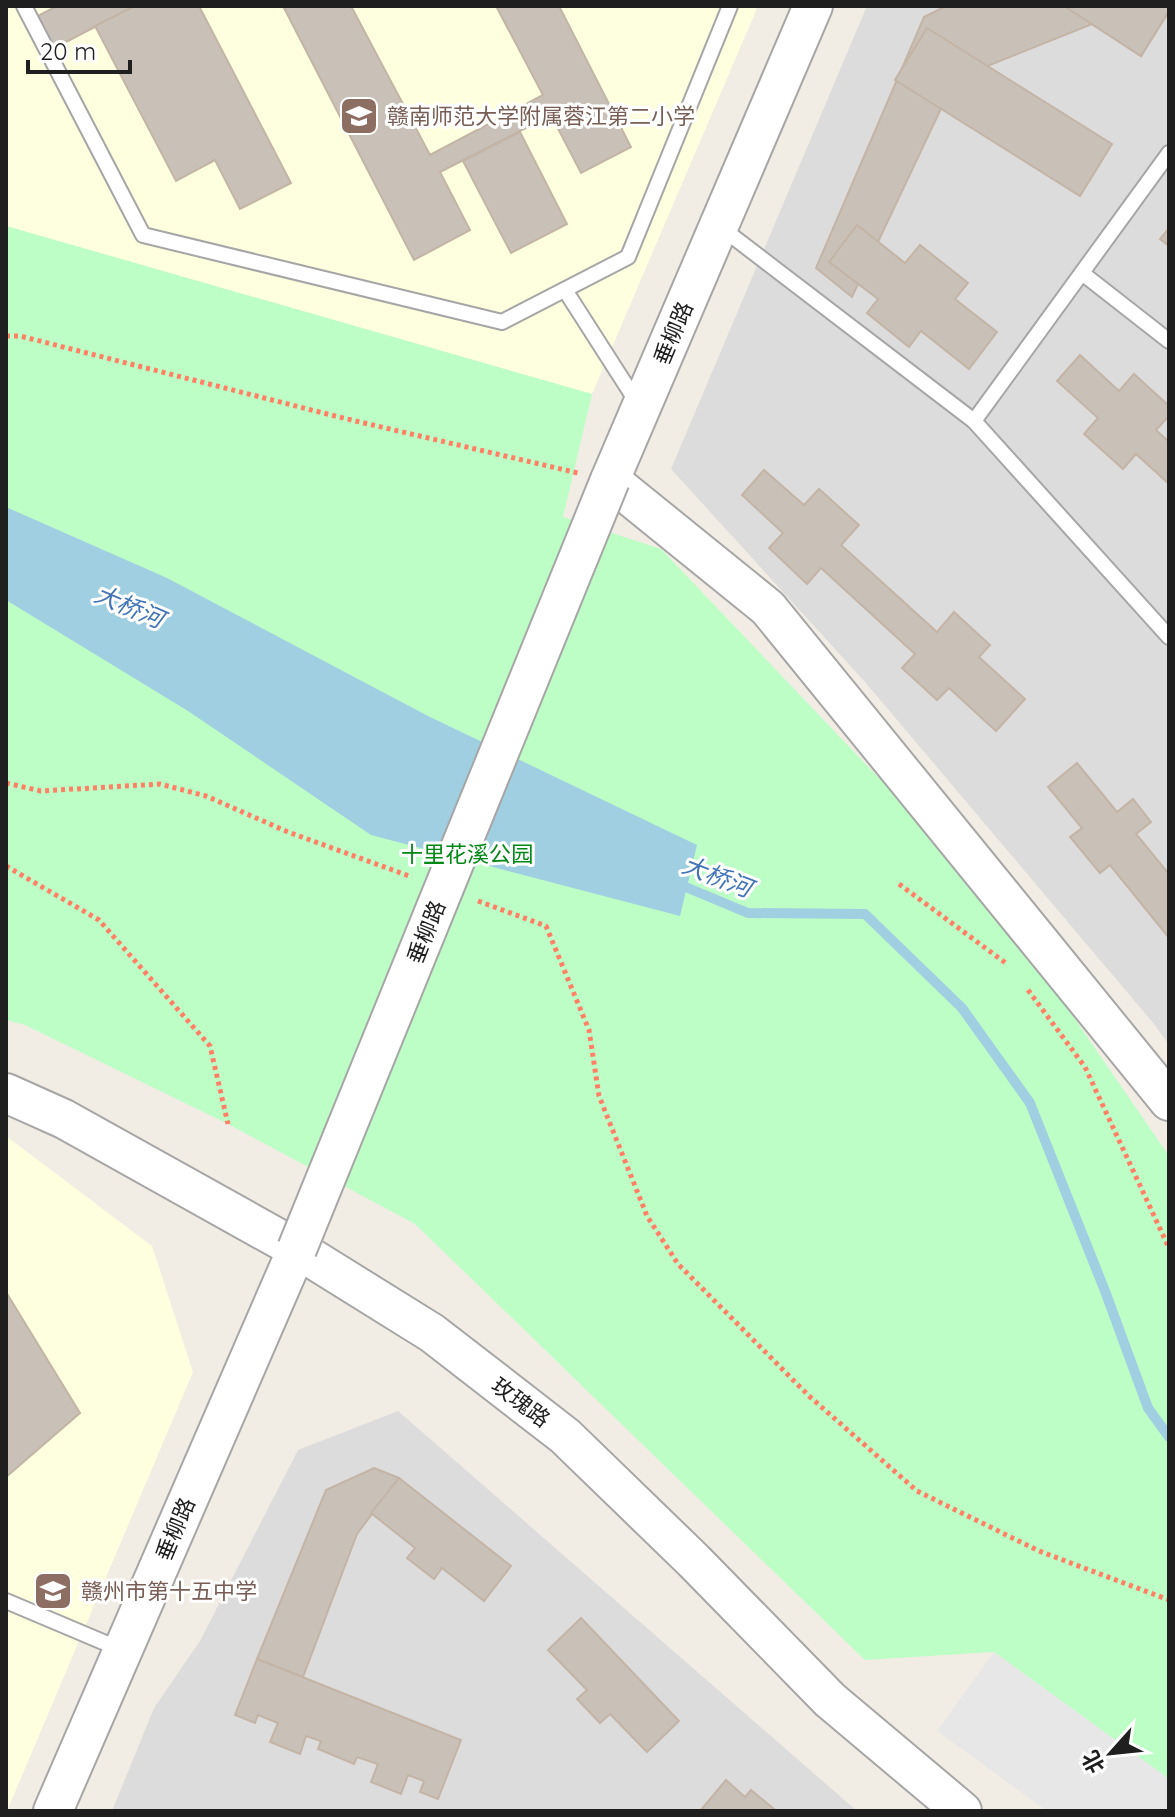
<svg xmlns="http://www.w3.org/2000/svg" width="1175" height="1817" font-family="Quicksand,'Noto Sans SC',sans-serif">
  <rect width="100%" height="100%" fill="#f1ede4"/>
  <g fill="#dddcdc">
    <polygon points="867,6 1169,6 1169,1045 1154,1024 865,682 671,469"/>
    <polygon points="398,1411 857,1811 112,1811 154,1708 200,1641 298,1450"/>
  </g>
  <g fill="#fdffde">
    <polygon points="6,6 758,6 592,394 6,226"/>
    <polygon points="6,1136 152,1246 193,1372 7,1811"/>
  </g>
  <polygon fill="#bdfec6" points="6,226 592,394 563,517 661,549 897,797 1044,974 1169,1156 1169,1779 994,1652 865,1660 415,1224 228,1124 25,1025 6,1020"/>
  <polygon fill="#e7e7e7" points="994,1652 1169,1779 1169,1811 1047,1811 937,1731"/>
  <polygon fill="#a0cfe2" points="6,507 167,578 428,716 697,845 680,916 371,835 188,711 6,600"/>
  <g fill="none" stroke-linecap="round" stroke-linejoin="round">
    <polyline stroke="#a0cfe2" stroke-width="10" points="676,883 748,913 865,914 962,1008 1030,1103 1105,1291 1148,1408 1169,1437"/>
  </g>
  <g fill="#c9c0b7" stroke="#c4b4a5" stroke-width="2">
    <polygon points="57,6 135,6 49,51 32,19"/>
    <polygon points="135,6 199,6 291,183 240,209 215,160 176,181 95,26"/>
    <polygon points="283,6 351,6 430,155 543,95 496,6 559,6 631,147 581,173 551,115 440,172 470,230 414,260"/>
    <polygon points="946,6 1168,6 1169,11 1141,56 1092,24 955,79 852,297 816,268 924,17"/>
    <polygon points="1064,6 1168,6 1169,11 1141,56"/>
    <polygon points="927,28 1112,144 1080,196 895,80"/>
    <polygon points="520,132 567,224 511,253 463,161"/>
    <polygon points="857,225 905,263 920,245 968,283 955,299 997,332 969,369 921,331 909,347 867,313 878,299 829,262"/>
    <polygon points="1169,228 1169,246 1160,239"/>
    <polygon points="1080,355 1119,391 1134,374 1169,406 1169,416 1156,430 1169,442 1169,484 1136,454 1123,469 1084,434 1098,418 1057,381"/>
    <polygon points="764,470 804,505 819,489 859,525 841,545 937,632 954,612 990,645 979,657 1025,699 996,731 949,688 937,700 902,668 915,654 821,568 807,584 769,548 783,533 742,495"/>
    <polygon points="1077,763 1117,812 1133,799 1151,822 1136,834 1169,874 1169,938 1110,865 1100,873 1070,837 1082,828 1048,787"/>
    <polygon points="6,1292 80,1413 6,1477"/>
    <polygon points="374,1468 399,1478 357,1534 303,1677 257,1659 326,1490"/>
    <polygon points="399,1478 511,1566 484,1601 442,1568 434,1579 407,1558 415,1548 371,1513"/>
    <polygon points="581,1618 679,1721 647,1752 610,1714 600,1723 577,1699 587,1690 548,1650"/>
    <polygon points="257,1659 461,1740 438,1799 420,1792 424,1781 408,1775 401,1794 371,1782 378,1764 357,1757 354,1764 318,1749 321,1741 306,1736 300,1754 270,1742 278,1723 258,1715 255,1723 235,1715"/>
    <polygon points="726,1780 745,1797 751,1790 774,1809 772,1811 700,1811"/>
  </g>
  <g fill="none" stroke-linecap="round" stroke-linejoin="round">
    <g stroke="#a6a6a6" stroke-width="18">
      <g id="service">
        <polyline points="24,6 143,235 502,322 628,257 730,6"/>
        <polyline points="719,226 974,421 1169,637"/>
        <polyline points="1082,273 1169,341"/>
        <polyline points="565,290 638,404"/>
        <polyline points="974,421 1169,153"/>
        <polyline points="6,1601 122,1650"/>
      </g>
    </g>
    <g stroke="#a6a6a6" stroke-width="42">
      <g id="tertiary">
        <polyline points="813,6 610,480 768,608 1169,1101"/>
        <polyline points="6,1093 64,1119 297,1249 432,1333 565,1436 694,1561 830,1700 962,1811"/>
        <polyline points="53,1811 297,1249"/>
      </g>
    </g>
    <g stroke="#ff8066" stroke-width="5" stroke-dasharray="4 4" stroke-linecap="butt">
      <polyline points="6,336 20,336 347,419 578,473"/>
      <polyline points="6,783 41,791 160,784 206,796 288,832 412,877"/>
      <polyline points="6,866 99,920 210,1046 228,1124"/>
      <polyline points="899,884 1007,964"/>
      <polyline points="478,901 546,926 589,1030 599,1096 647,1216 678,1264 809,1396 917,1491 1039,1551 1169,1600"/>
      <polyline points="1028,990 1085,1067 1169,1248"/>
    </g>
    <use href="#service" stroke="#fff" stroke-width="14"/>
    <use href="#tertiary" stroke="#fff" stroke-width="38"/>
    <g stroke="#a6a6a6" stroke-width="42" stroke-linecap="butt">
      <polyline id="tertiary-bridge" points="297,1249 610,480"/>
    </g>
    <use href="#tertiary-bridge" stroke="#fff" stroke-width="38"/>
  </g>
  <defs>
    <g id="school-square" transform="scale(2)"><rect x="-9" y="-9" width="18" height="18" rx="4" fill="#8d6e63" stroke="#fff"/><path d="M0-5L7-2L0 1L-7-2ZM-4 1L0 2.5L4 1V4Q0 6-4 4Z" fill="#fff"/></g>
  </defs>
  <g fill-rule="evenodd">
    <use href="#school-square" x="359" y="116"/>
    <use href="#school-square" x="53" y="1591"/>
  </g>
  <g text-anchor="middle" stroke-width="6" stroke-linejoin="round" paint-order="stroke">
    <g font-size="22" fill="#785e54" stroke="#fff" text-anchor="start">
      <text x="387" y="124">赣南师范大学附属蓉江第二小学</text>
      <text x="81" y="1599">赣州市第十五中学</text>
    </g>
    <g font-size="22" fill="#1f1f1f" stroke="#fff">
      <text transform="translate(673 333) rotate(-67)" y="8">垂柳路</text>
      <text transform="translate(426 932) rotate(-68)" y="8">垂柳路</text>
      <text transform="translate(521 1402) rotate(37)" y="8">玫瑰路</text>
      <text transform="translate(175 1529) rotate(-67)" y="8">垂柳路</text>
    </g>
    <g font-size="22" fill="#018815" stroke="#fff">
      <text x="467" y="862">十里花溪公园</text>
    </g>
    <g font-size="24" font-style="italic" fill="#4275b8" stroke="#fff">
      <text transform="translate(129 607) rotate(23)" y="8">大桥河</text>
      <text transform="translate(717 877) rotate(21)" y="8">大桥河</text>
    </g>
  </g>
  <rect width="1175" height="1817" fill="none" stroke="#1f1f1f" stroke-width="16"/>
  <g transform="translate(1111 1753) rotate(243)" stroke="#ffffff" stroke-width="6" paint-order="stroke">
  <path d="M0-6L14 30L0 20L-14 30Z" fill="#1f1f1f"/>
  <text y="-12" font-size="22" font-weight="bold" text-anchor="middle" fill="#1f1f1f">北</text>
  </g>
  <path d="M28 60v12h102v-12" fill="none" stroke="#1f1f1f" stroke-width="4"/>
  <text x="40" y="60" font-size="24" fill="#1f1f1f" stroke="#ffffff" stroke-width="6" paint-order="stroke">20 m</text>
</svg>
